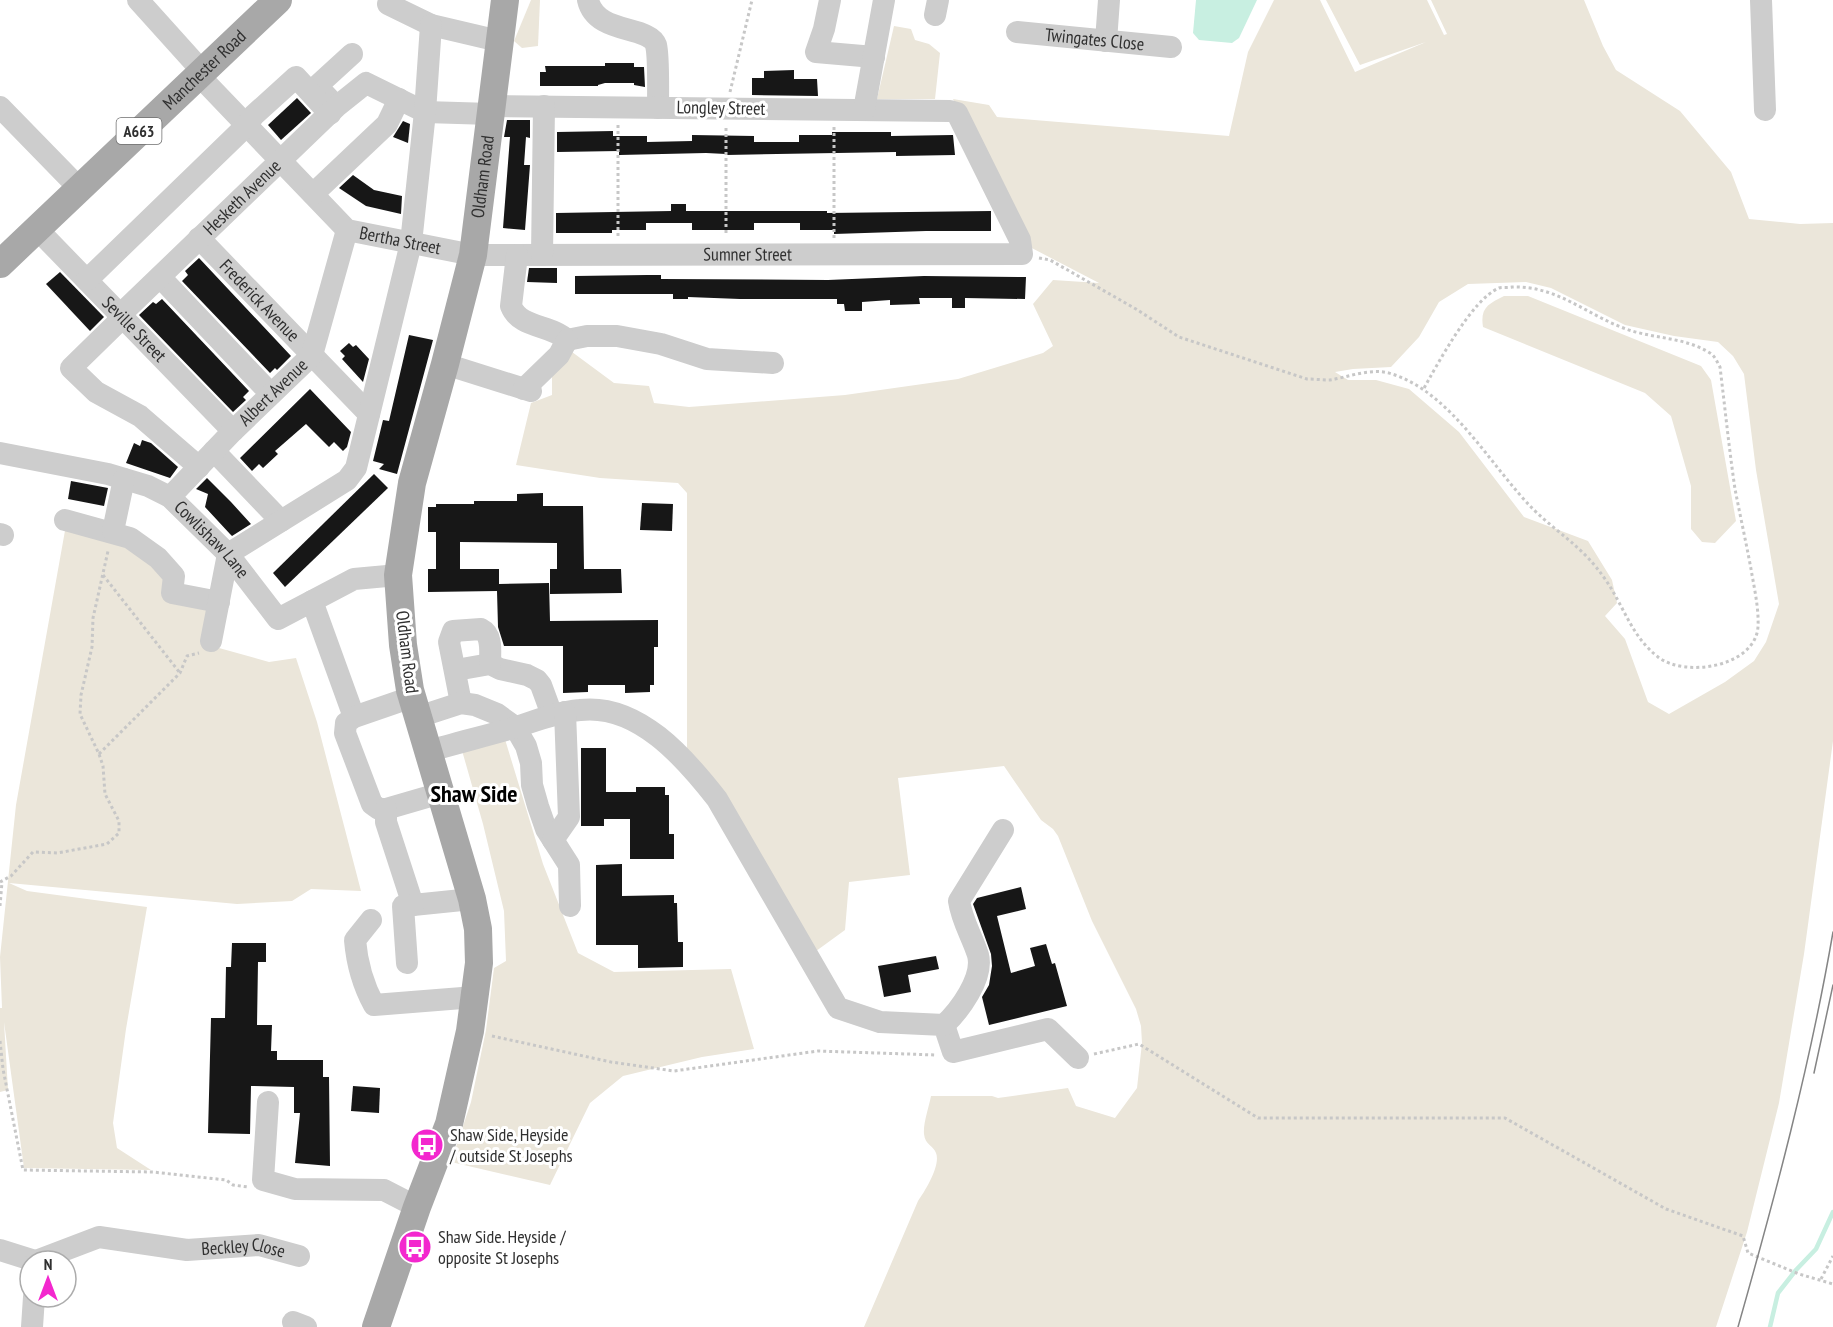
<svg xmlns="http://www.w3.org/2000/svg" width="1833" height="1327" font-family="'PT Sans Narrow',sans-serif">
  <rect width="100%" height="100%" fill="#fff"/>
  <g fill="#ebe6da" fill-rule="evenodd">
    <polygon points="531,0 540,0 538,46 522,48 514,41"/>
    <path d="M1274,0h46l35,72 71,-30 -66,23 -34,-65h101l17,35 3,-1 -16,-34h153l19,46 13,24 64,41 51,61 18,47 51,5 33,-1v518l-29,213 -25,149 -32,129 -31,95h-852l54,-126c7,-10 23,-36 18,-48 -2,-7 -11,-8 -12,-19 -1,-11 5,-27 7,-38h61l6,2 70,-10 8,18 39,12 22,-30 5,-45 -1,-17 -5,-17 -44,-88 -34,-85 -5,-7 -12,-9 -37,-54 -106,12 12,97 -61,7 -4,48 -33,24 -125,-200v-261l-9,-10 -78,-5 -84,-13 15,-62 21,-8v-25l16,-21 46,34 35,3 5,17 35,4 156,-12 113,-16 85,-26 10,-7 -20,-42 20,-24 46,3 -73,-38 -73,-146 36,6 8,12 232,19 19,-84zM1526,282l25,6 74,37 49,11 44,6 15,14 11,18 12,96 23,134 -13,38 -12,19 -29,21 -56,32 -21,-12 -23,-63 -20,-23 12,-13 -5,-23 -24,-39 -64,-24 -65,-85 -50,-43 -33,-9h-28l-13,-8 18,-3 38,-2 28,-30 20,-35 29,-18z"/>
    <polygon points="894,26 911,29 915,40 929,44 940,53 935,99 877,99"/>
    <path d="M1504,296h24l173,70 10,14 25,141 -21,22 -13,-1 -11,-13v-43l-20,-70 -26,-23 -162,-66c-3,-19 5,-23 21,-31z"/>
    <polygon points="66,525 122,537 208,604 201,643 269,662 296,658 317,722 361,891 311,889 292,901 237,904 9,883 27,891 147,907 126,1029 113,1123 117,1148 151,1170 24,1168 4,1022 8,1090 0,1092 0,1008 2,1008 0,957 16,805"/>
    <polygon points="504,736 543,864 578,953 614,972 731,969 754,1049 702,1057 623,1076 590,1103 550,1185 451,1162 471,1102 486,1030 494,968 506,961 504,911 483,824 461,747"/>
  </g>
  <polygon fill="#c8efe1" points="1196,0 1257,0 1239,38 1232,43 1199,40 1193,33"/>
  <g fill="none" stroke-linecap="round" stroke-linejoin="round">
    <polyline stroke="#c8efe1" stroke-width="4.5" points="1770,1327 1778,1293 1796,1270 1816,1249 1833,1212"/>
  </g>
  <g fill="#171717">
    <polygon points="605,63 634,63 634,67 644,67 645,87 634,85 634,83 605,83 598,85 598,86 540,86 540,72 546,72 545,66 605,66"/>
    <polygon points="794,70 794,79 817,79 818,96 752,95 752,78 764,78 764,71"/>
    <polygon points="297,98 311,113 281,140 268,125"/>
    <polygon points="507,120 530,120 530,138 526,137 524,165 530,165 525,230 503,228 510,137 504,137"/>
    <polygon points="403,121 410,124 408,143 393,137"/>
    <polygon points="613,131 613,136 647,136 647,142 692,141 692,135 754,136 754,142 799,142 799,135 832,135 832,132 891,132 891,136 953,135 955,155 896,156 896,152 726,155 726,154 706,153 619,155 619,151 557,152 557,132"/>
    <polygon points="353,175 374,190 402,196 401,214 366,206 339,188"/>
    <polygon points="671,204 686,204 686,211 827,211 827,213 991,211 991,231 926,231 834,234 834,230 800,230 800,223 754,223 754,230 692,230 692,223 646,223 646,230 612,230 612,233 556,233 556,213 671,211"/>
    <polygon points="199,258 291,356 277,370 275,368 270,373 182,281 188,275 185,271"/>
    <polygon points="529,268 557,268 557,283 527,282"/>
    <polygon points="60,272 104,317 90,331 46,284"/>
    <polygon points="647,275 661,275 661,279 828,280 924,276 1026,277 1025,299 965,298 965,308 952,308 952,298 919,298 920,304 890,305 890,300 862,302 862,311 845,311 844,304 837,304 837,299 740,299 688,297 688,299 673,299 673,294 575,294 575,276"/>
    <polygon points="162,299 249,391 243,397 246,400 233,412 139,315 153,302 156,304"/>
    <polygon points="409,335 433,340 397,474 379,469 384,464 373,461 383,420 389,421"/>
    <polygon points="349,343 353,347 356,345 369,359 363,382 342,359 345,356 340,351"/>
    <polygon points="310,389 351,432 347,447 343,451 334,442 329,447 306,424 275,451 278,454 263,468 259,464 252,471 240,458"/>
    <polygon points="142,440 151,443 178,467 170,478 126,463 134,443 140,446"/>
    <polygon points="374,474 388,488 285,587 273,573"/>
    <polygon points="207,478 231,502 251,524 232,536 230,534 205,507 208,494 196,489"/>
    <polygon points="71,481 108,488 104,506 68,499"/>
    <polygon points="543,493 543,506 583,506 584,569 621,569 622,593 550,594 550,569 557,569 557,543 460,542 460,569 499,569 499,584 549,583 550,621 658,620 658,647 654,647 654,685 650,685 650,692 625,693 625,685 588,685 588,692 563,693 563,646 504,646 498,627 497,591 428,592 428,569 436,569 436,532 428,532 428,507 436,507 436,504 474,504 474,501 517,501 517,494"/>
    <polygon points="642,503 673,504 672,531 640,530"/>
    <polygon points="581,748 606,748 606,792 636,792 636,787 665,787 665,795 669,795 669,834 674,834 674,859 630,859 630,819 604,819 604,826 581,826"/>
    <polygon points="622,864 622,896 674,895 674,903 677,903 678,942 683,942 683,967 638,968 638,945 596,945 596,865"/>
    <polygon points="1021,887 1026,909 997,916 1011,973 1035,966 1030,948 1046,944 1052,964 1055,963 1067,1006 989,1025 982,997 989,985 992,966 991,954 973,904 977,898"/>
    <polygon points="232,943 266,943 266,962 258,962 257,1025 272,1025 271,1051 277,1051 277,1060 323,1060 323,1077 329,1077 330,1166 295,1163 300,1113 294,1113 294,1087 251,1086 250,1134 208,1133 211,1018 225,1018 226,967 231,967"/>
    <polygon points="936,956 939,969 908,975 911,992 884,997 878,966"/>
    <polygon points="353,1086 380,1088 379,1113 351,1111"/>
  </g>
  <g fill="none" stroke-linecap="round" stroke-linejoin="round">
    <g stroke="#c7c7c7" stroke-width="3" stroke-dasharray="3 3" stroke-linecap="butt">
      <polyline points="730,92 752,0"/>
      <polyline points="618,125 618,238"/>
      <polyline points="726,128 726,235"/>
      <polyline points="834,238 834,127"/>
      <path d="M1039,258l11,2 86,49 43,28 128,42c7,0 15,1 23,1 19,-3 42,-13 62,-6 60,19 99,93 142,136 26,25 50,38 71,69 19,27 26,57 53,78 27,21 97,10 100,-30 1,-19 -4,-40 -7,-58 -5,-27 -11,-54 -16,-80 -6,-41 -10,-81 -15,-122 -3,-5 -5,-11 -10,-14 -25,-16 -56,-14 -84,-24 -39,-14 -70,-44 -114,-42 -4,1 -10,0 -13,1 -27,11 -62,77 -76,102"/>
      <polyline points="103,575 180,673"/>
      <polyline points="99,754 180,673 187,656 199,653"/>
      <polyline points="0,882 11,876 33,852 57,853 107,844 119,833 119,821 105,794 103,766 99,754 80,714 81,695 92,647 93,618 108,551"/>
      <polyline points="0,906 2,882"/>
      <polyline points="492,1036 611,1062 674,1071 818,1051 936,1055"/>
      <polyline points="0,1041 3,1069 23,1170 153,1172 226,1180 233,1185 248,1187"/>
      <polyline points="1094,1054 1139,1044 1258,1118 1505,1118 1666,1209 1743,1236 1748,1253 1799,1274 1833,1284"/>
      <polyline points="1821,1279 1833,1256"/>
    </g>
    <g stroke="#cdcdcd" stroke-width="22">
      <polyline points="138,0 202,71"/>
      <path d="M588,0c8,35 61,25 68,45 3,12 2,48 2,63"/>
      <polyline points="830,0 824,29 816,52 874,57"/>
      <polyline points="1761,0 1765,110"/>
      <polyline points="388,4 431,25 499,41"/>
      <polyline points="935,15 938,0"/>
      <path id="s1" d="M1017,32l154,15"/>
      <polyline points="1106,41 1109,0"/>
      <path id="s2" d="M208,85l139,145 126,25 549,-1 -2,-14 -63,-127 -7,-2 -458,-5"/>
      <polyline points="333,103 317,86 352,54"/>
      <polyline points="0,107 79,188"/>
      <polyline points="864,110 884,0"/>
      <polyline points="313,194 387,124 399,99"/>
      <path id="s3" d="M36,228l197,203"/>
      <path id="s4" d="M199,238l170,176"/>
      <path d="M517,255l-6,51c9,23 40,18 56,34"/>
      <polyline points="542,255 544,106"/>
      <polyline points="160,277 271,394"/>
      <polyline points="87,280 246,126 254,115 296,77 330,114"/>
      <polyline points="567,340 587,336 617,336 661,344 707,359 773,363"/>
      <polyline points="445,364 531,391"/>
      <polyline points="524,389 559,355 567,340"/>
      <polyline points="214,451 281,521"/>
      <path id="s5" d="M0,453l108,21 40,12 22,11 58,57 50,65 76,-40 44,-4"/>
      <path id="s6" d="M199,467l-59,-51 -44,-24 -25,-24 45,-44 5,-10 215,-207 30,-24 59,29 66,2"/>
      <path id="s7" d="M170,497l63,-66 79,-76 35,-125"/>
      <polyline points="65,520 130,538 158,558 174,576 172,593 219,602"/>
      <polyline points="113,531 124,479"/>
      <polyline points="0,534 3,535"/>
      <polyline points="312,601 354,717"/>
      <polyline points="211,641 228,554 347,480 356,468 411,243 425,112 431,25"/>
      <polyline points="456,670 490,664 500,669 527,675 537,680 541,685 552,715"/>
      <polyline points="412,697 354,717 346,723 345,733 372,804 379,809 386,809 441,793"/>
      <path d="M461,703l-12,-61 4,-11 28,-2c12,6 9,23 9,35"/>
      <polyline points="418,717 461,703 475,705 497,714 515,727 526,746 531,763 532,785 538,806 546,829 569,865 570,906"/>
      <path d="M429,751c28,-8 56,-15 84,-23 22,-7 44,-16 67,-18 58,-7 105,48 137,89l121,209 42,14 64,3 9,27 95,-23 30,29"/>
      <polyline points="386,809 386,822 413,905 472,899"/>
      <polyline points="553,840 569,817 565,712"/>
      <path d="M371,920l-16,20c2,24 7,43 19,65l101,-8"/>
      <polyline points="407,963 403,906 413,905"/>
      <path d="M944,1025c15,-14 40,-47 34,-70 -6,-19 -16,-34 -19,-54l44,-71"/>
      <polyline points="268,1102 263,1180 295,1189 384,1190 417,1207"/>
      <polyline points="0,1250 35,1261"/>
      <path id="s8" d="M36,1261l63,-24 88,13 72,-5 40,11"/>
      <polyline points="293,1322 306,1327"/>
      <polyline points="32,1327 34,1297"/>
    </g>
    <g stroke="#a8a8a8" stroke-width="28">
      <path id="s9" d="M0,264l278,-264"/>
      <path id="s10" d="M376,1327l41,-120 32,-83 21,-93 9,-68 -1,-34 -6,-30 -62,-209 -7,-45 -5,-70 14,-92 33,-119 28,-109 32,-255"/>
    </g>
    <g stroke="#858585" stroke-width="1.5">
      <polyline points="1814,1073 1833,985"/>
      <path d="M1738,1327c37,-130 72,-261 95,-395"/>
    </g>
  </g>
  <defs>
    <g id="bus-disc" transform="scale(1.725)"><circle r="9.5" fill="#f327ce" stroke="#fff"/><path d="M-5-6H5V4H4V6H2V4H-2V6H-4V4H-5ZM-3.5-4V0h7V-4ZM-3.5 1.2v1.5H-2V1.2ZM2 1.2v1.5H3.5V1.2Z" fill="#fff"/></g>
  </defs>
  <g fill-rule="evenodd">
    <use href="#bus-disc" x="427" y="1145"/>
    <use href="#bus-disc" x="415" y="1247"/>
  </g>
  <g text-anchor="middle" stroke-width="6" stroke-linejoin="round" paint-order="stroke">
    <rect fill="#fff" stroke="#6e6e6e" stroke-width="1.5" x="116.5" y="118" width="45" height="26" rx="4.5"/>
    <g font-size="16" font-weight="bold" fill="#303030">
      <text x="139" y="137">A663</text>
    </g>
    <g font-size="18" fill="#303030" stroke="#fff">
      <text dy="6" stroke="none"><textPath href="#s1" startOffset="78">Twingates Close</textPath></text>
      <text dy="6" stroke="none"><textPath href="#s9" startOffset="282">Manchester Road</textPath></text>
      <text transform="translate(721 108) rotate(1)" y="6">Longley Street</text>
      <text dy="6" stroke="none"><textPath href="#s10" startOffset="1186">Oldham Road</textPath></text>
      <text dy="6" stroke="none"><textPath href="#s6" startOffset="405">Hesketh Avenue</textPath></text>
      <text dy="6" stroke="none"><textPath href="#s2" startOffset="255">Bertha Street</textPath></text>
      <text dy="6" stroke="none"><textPath href="#s2" startOffset="604">Sumner Street</textPath></text>
      <text dy="6" stroke="none"><textPath href="#s4" startOffset="87">Frederick Avenue</textPath></text>
      <text dy="6" stroke="none"><textPath href="#s3" startOffset="141">Seville Street</textPath></text>
      <text dy="6" stroke="none"><textPath href="#s7" startOffset="147">Albert Avenue</textPath></text>
      <text dy="6" stroke="none"><textPath href="#s5" startOffset="236">Cowlishaw Lane</textPath></text>
      <text transform="translate(407 652) rotate(83)" y="6">Oldham Road</text>
      <text dy="6" stroke="none"><textPath href="#s8" startOffset="213">Beckley Close</textPath></text>
    </g>
    <g font-size="18" fill="#303030" stroke="#fff" text-anchor="start">
      <text x="450" y="1141">Shaw Side, Heyside<tspan x="450" dy="21">/ outside St Josephs</tspan></text>
      <text x="438" y="1243">Shaw Side. Heyside /<tspan x="438" dy="21">opposite St Josephs</tspan></text>
    </g>
    <g font-size="24" font-weight="bold" fill="#000" stroke="#fff">
      <text x="474" y="802">Shaw Side</text>
    </g>
  </g>
  <g transform="translate(48 1279)"><circle r="28" fill="#ffffff" stroke="#acacac" stroke-width="1.5"/>
  <path d="M0-4.5L10 22L0 15L-10 22Z" fill="#f327ce"/>
  <text y="-9" font-size="16" font-weight="bold" text-anchor="middle" fill="#303030">N</text>
  </g>
</svg>
